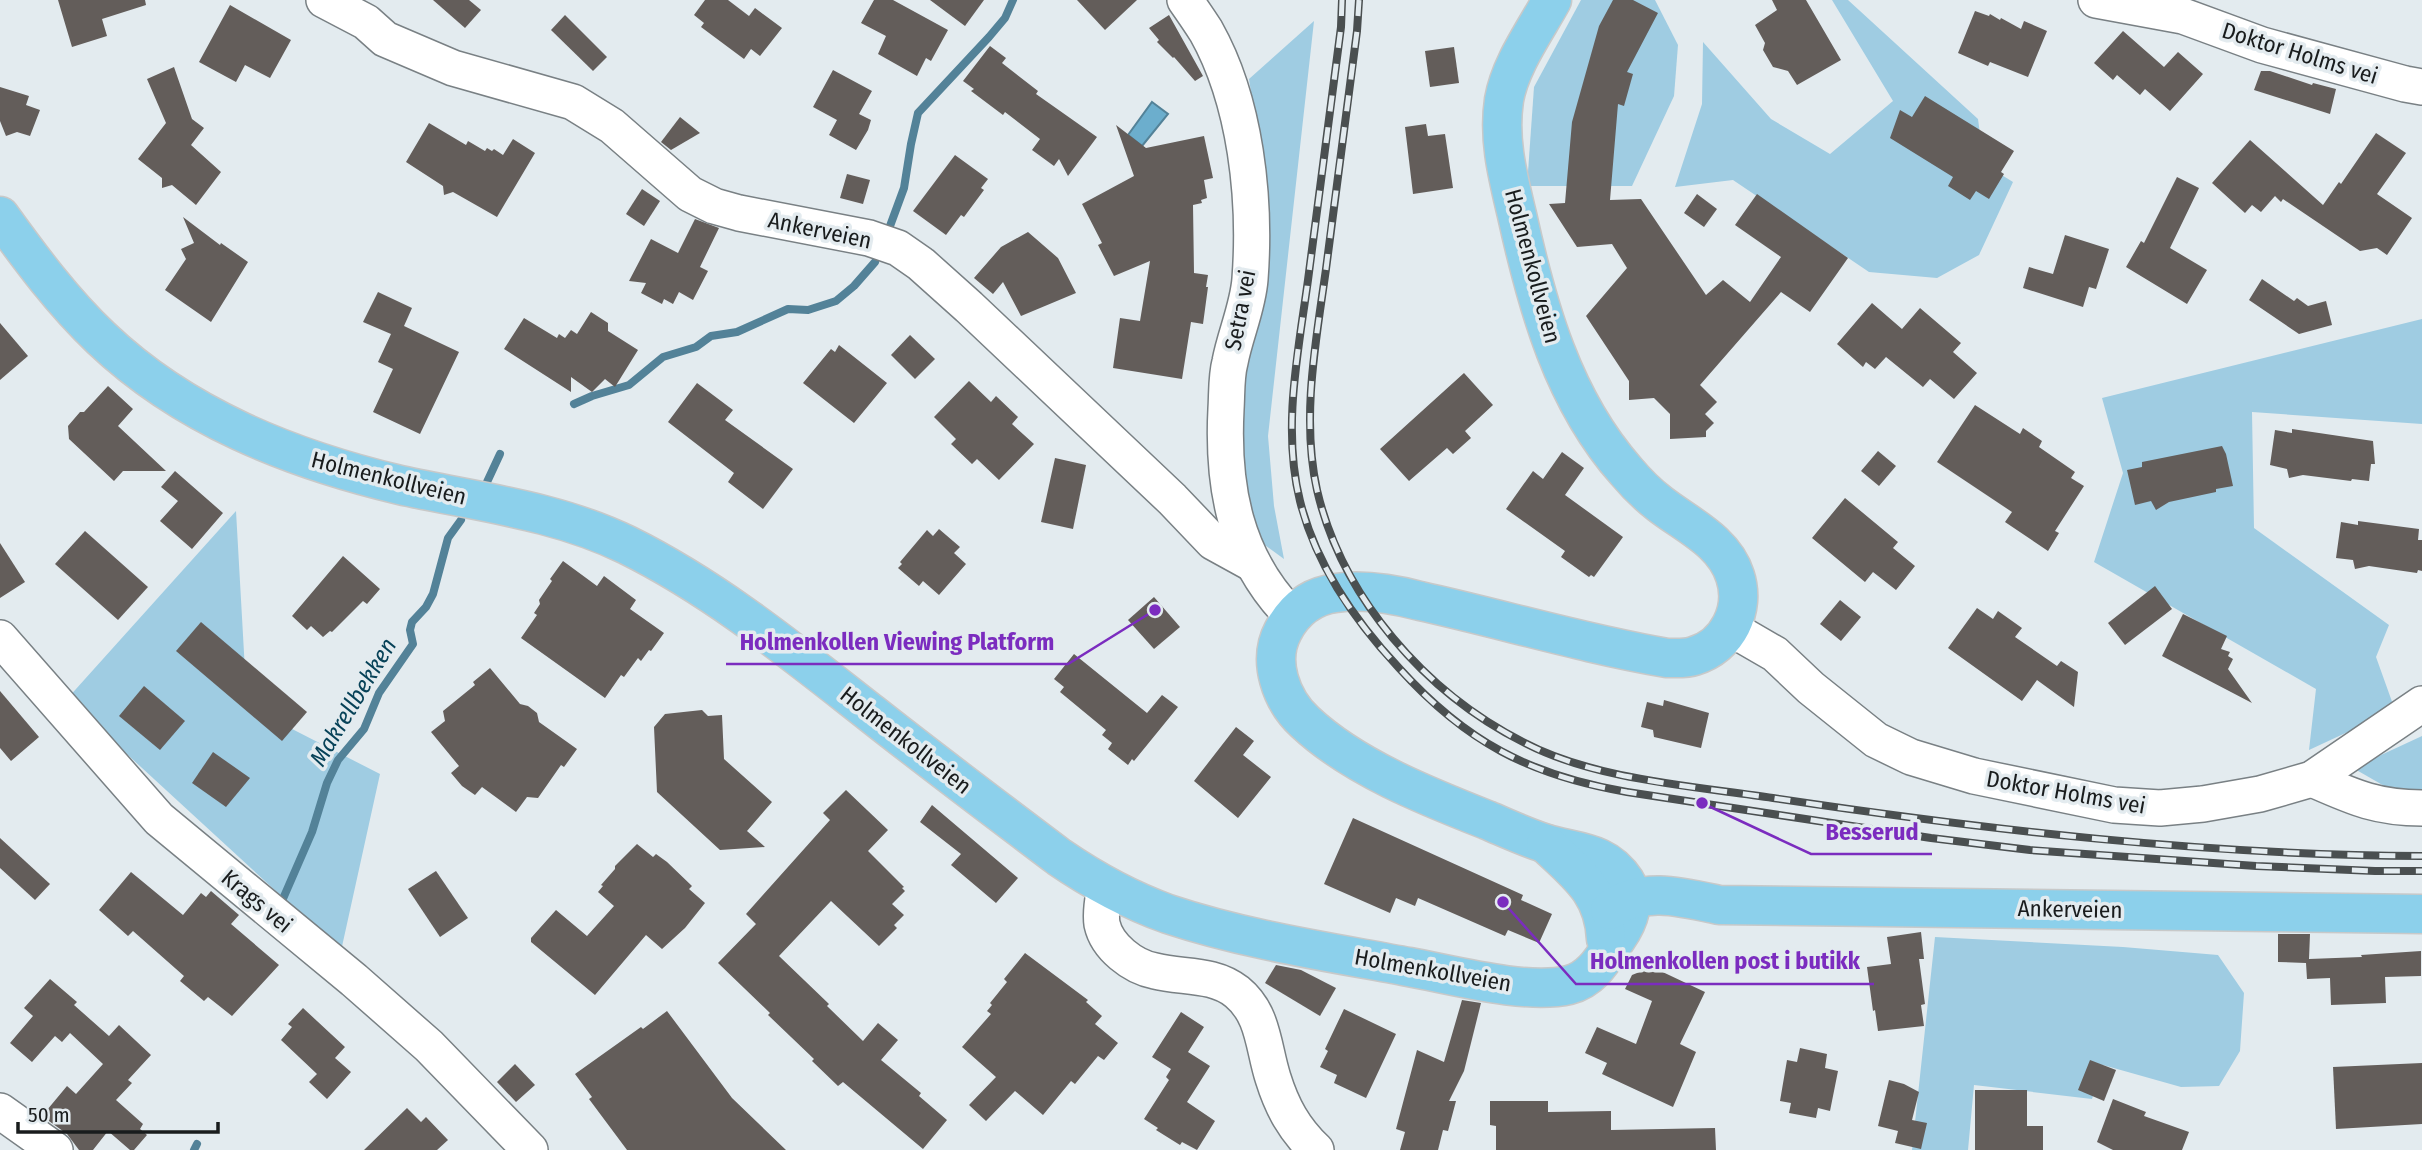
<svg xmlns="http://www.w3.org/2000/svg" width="2422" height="1150" font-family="'Fira Sans Condensed',sans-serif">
  <rect width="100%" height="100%" fill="#e3ebef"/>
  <g fill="#9fcce2">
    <polygon points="1581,0 1655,0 1678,45 1674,96 1632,186 1527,186 1534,87"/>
    <polygon points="1832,0 1848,0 1978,119 1984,164 2013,182 1979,255 1937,278 1869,272 1733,180 1675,187 1702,104 1703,42 1771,119 1830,154 1893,101"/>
    <polygon points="1314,21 1268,436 1274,506 1284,559 1251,535 1235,446 1257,132 1249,79"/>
    <polygon points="2422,319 2422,424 2252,412 2254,528 2389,625 2376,657 2395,710 2309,750 2316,689 2094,562 2123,473 2102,398"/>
    <polygon points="236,511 247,706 380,774 341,951 67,699"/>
    <polygon points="2422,736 2422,791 2393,791 2353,768"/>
    <polygon points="1935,937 2123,947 2218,955 2244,993 2240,1051 2219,1086 2181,1087 2103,1065 2092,1099 1974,1085 1968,1150 1912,1150"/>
  </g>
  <polygon fill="#6caecd" stroke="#538298" stroke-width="2" points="1152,102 1168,114 1142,146 1128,135"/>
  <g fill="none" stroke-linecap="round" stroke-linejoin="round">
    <g stroke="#538298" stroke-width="8">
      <polyline points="890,226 904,188 911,144 918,113 989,37 1005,18 1013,0"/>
      <polyline points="574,404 592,396 629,385 663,357 696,347 711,336 737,332 788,309 808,310 836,301 854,286 875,262"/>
      <polyline points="487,482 500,454"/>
      <polyline points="281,909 282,901 312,832 327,783 338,760 364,729 379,693 413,644 410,630 412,622 426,607 433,594 448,538 461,520"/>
      <polyline points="194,1150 197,1144"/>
    </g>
  </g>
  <g fill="#635d5a">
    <polygon points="58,0 145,0 146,5 102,19 107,36 72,47"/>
    <polygon points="433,0 469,0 481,10 465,28"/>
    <polygon points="705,0 728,0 749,16 755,8 782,28 760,56 751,49 744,59 701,27 704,23 694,15"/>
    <polygon points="874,0 893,0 948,30 931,61 926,58 917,76 878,54 886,36 861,23"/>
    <polygon points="930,0 984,0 965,26"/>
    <polygon points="1077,0 1137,0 1105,30"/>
    <polygon points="1613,0 1633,0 1658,13 1627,72 1633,74 1624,106 1618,104 1610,200 1641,199 1706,295 1723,280 1750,302 1781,257 1735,225 1757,194 1848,258 1810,312 1781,292 1700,385 1717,402 1705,414 1714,423 1706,431 1706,437 1670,439 1670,414 1654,398 1629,400 1629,381 1586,316 1627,268 1612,244 1577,247 1549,204 1565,203 1572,122 1599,26"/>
    <polygon points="1772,0 1806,0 1841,60 1797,85 1788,71 1773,67 1763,50 1765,43 1755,25 1777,10"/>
    <polygon points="230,5 291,40 270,78 245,65 236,82 199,62"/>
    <polygon points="1975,11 1989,16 1990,14 2000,20 2001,18 2021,29 2024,21 2047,31 2028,77 1990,62 1988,66 1958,53"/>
    <polygon points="565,15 607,57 593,71 551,30"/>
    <polygon points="1169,15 1203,76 1195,81 1174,57 1173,58 1157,42 1159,40 1149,28"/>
    <polygon points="2123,31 2164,67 2178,52 2203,74 2170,111 2145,89 2140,95 2117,75 2113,80 2094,63"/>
    <polygon points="990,46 1006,58 1002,63 1038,91 1036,94 1097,137 1068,176 1059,159 1054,166 1032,150 1040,139 1005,112 1003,115 971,91 974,89 963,81"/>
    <polygon points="1454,47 1459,83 1430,87 1425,51"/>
    <polygon points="174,67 192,119 204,128 191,145 221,172 196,205 172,185 162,188 162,178 138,159 166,123 147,79"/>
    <polygon points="833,70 872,91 859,114 871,120 868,130 856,150 829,135 837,120 813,107"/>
    <polygon points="2261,71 2270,71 2312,85 2313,83 2336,89 2330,114 2254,90"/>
    <polygon points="0,87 29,96 26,105 40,110 30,136 17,132 6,136 0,121"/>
    <polygon points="1925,96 2014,151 2001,172 2004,174 1989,199 1976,191 1970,200 1948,186 1953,177 1890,138 1900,110 1912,117"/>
    <polygon points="680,117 700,133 671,150 661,142"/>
    <polygon points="429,123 466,145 468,141 485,151 487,148 492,151 494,149 503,155 513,139 535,153 497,217 453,192 444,195 443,186 406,162"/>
    <polygon points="1426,124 1428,136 1445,134 1453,188 1413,194 1405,127"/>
    <polygon points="1116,125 1146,148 1204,136 1213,178 1204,180 1207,198 1201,200 1202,203 1193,205 1194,273 1208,275 1206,287 1208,287 1203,324 1191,322 1182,379 1113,368 1120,318 1140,321 1150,261 1114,276 1098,245 1102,243 1082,204 1134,176"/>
    <polygon points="2376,133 2406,153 2377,194 2412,218 2387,255 2377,248 2360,251 2283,199 2281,202 2275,196 2261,212 2252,205 2245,213 2212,183 2250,140 2323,205 2339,182 2341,184"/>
    <polygon points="955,155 988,179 981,188 984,190 964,217 961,215 946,235 913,211"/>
    <polygon points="847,174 870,180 863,204 840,198"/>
    <polygon points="2177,177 2199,188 2170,248 2207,270 2187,304 2126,267 2141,241 2144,243"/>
    <polygon points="642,189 660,201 644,226 626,214"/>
    <polygon points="1697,194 1717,209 1704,227 1684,213"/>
    <polygon points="183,217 220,245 221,243 248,262 211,322 165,290 186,259 181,249 194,243"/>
    <polygon points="695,219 719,228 700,267 708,271 693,300 679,292 673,304 664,299 662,304 641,293 646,283 629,281 651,239 678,253"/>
    <polygon points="1028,232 1058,258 1076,293 1021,316 1003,282 993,294 974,278 1001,247"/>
    <polygon points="2065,235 2109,249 2096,289 2089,287 2083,307 2023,288 2029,267 2053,274"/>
    <polygon points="2262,279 2294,301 2297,298 2308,306 2326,301 2332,325 2299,334 2249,300"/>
    <polygon points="378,292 412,308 404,326 459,352 420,434 373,412 393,369 378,362 391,334 363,322"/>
    <polygon points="1872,303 1902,329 1920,308 1961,343 1953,352 1977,373 1954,399 1930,379 1923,387 1886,357 1875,369 1866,362 1863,367 1837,344"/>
    <polygon points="591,312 608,323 608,331 638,350 615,387 605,379 592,392 571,377 571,392 504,349 524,318 557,338 559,334 565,338 571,330 577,334"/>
    <polygon points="0,323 28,356 0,380"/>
    <polygon points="910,335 935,359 915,379 891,355"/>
    <polygon points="839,345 887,383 854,423 803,383 831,349 835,352"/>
    <polygon points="1464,373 1493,405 1465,431 1471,438 1453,454 1447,448 1409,481 1380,449"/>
    <polygon points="969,381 991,402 996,396 1018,417 1012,424 1034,444 999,480 977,459 972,464 951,444 956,439 934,417"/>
    <polygon points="697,383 733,410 725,420 793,469 763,509 728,482 734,473 668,422"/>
    <polygon points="108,386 133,409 118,426 166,471 123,471 114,481 69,439 68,426 80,412 84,412"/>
    <polygon points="1975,405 2020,434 2023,428 2042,441 2039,447 2075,472 2071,478 2084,486 2055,531 2059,533 2048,551 2005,522 2012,512 1937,462"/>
    <polygon points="2292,429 2373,441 2375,464 2371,464 2369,481 2352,479 2351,481 2303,475 2289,478 2287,469 2270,465 2275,430 2292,433"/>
    <polygon points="2222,446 2226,454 2233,486 2216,489 2216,492 2169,502 2156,510 2151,501 2135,505 2127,470 2142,467 2142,462"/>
    <polygon points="1878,451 1896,466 1879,486 1861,471"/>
    <polygon points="1562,452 1584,468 1565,495 1623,537 1594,577 1591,575 1589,577 1561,557 1565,551 1506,509 1533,471 1543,479"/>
    <polygon points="1055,458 1086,465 1073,529 1041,522"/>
    <polygon points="175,471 223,513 192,549 160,521 178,501 161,487"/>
    <polygon points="1845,498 1898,542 1893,548 1915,566 1896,590 1873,572 1865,582 1812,538"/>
    <polygon points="2358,521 2419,529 2418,540 2422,540 2422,571 2418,570 2417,573 2369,566 2355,569 2353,560 2336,558 2341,522 2358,525"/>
    <polygon points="939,529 960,547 954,553 966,564 939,595 923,581 919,586 898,568 902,564 900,562 927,530 933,536"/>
    <polygon points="85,531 148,587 118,620 55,564"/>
    <polygon points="0,543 25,582 0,598"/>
    <polygon points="343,556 380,589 367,604 363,601 332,632 330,631 323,637 311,626 307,630 292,616"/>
    <polygon points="563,561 597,586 604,576 636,600 630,609 664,633 651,651 649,650 641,661 638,658 624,677 621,675 605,698 521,638 537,615 534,613 540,604 539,600 552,581 550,579"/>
    <polygon points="2155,586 2172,609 2125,645 2108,623"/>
    <polygon points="1154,597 1180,627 1154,649 1128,620"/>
    <polygon points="1840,600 1861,617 1841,641 1820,624"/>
    <polygon points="1977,608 1993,619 1998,611 2022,628 2015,637 2057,666 2061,661 2078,672 2074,707 2037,680 2022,701 1948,648"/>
    <polygon points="2183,614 2227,636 2221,649 2230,652 2228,656 2233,659 2228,669 2252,703 2162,656"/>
    <polygon points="201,622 307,712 282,741 176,651"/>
    <polygon points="1074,654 1147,713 1162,695 1178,707 1134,761 1132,759 1128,765 1108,749 1112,743 1102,735 1106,730 1060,692 1064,687 1054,679"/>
    <polygon points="490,668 520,704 528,706 537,713 539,722 577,749 564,767 561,765 538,798 527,797 516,812 482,787 475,795 462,786 451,773 459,766 431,732 445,721 443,711 475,685 473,682"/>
    <polygon points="144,686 185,721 160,750 119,716"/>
    <polygon points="0,691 39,737 11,761 0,748"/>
    <polygon points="1664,700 1709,713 1701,748 1654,737 1653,730 1641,727 1647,702 1663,706"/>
    <polygon points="702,710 708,716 722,715 724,759 772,802 747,831 765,847 720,850 657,792 654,727 665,714"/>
    <polygon points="1236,727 1254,741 1243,755 1271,777 1238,818 1194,781"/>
    <polygon points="213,752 250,778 226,807 192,783"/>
    <polygon points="846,790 888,830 868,851 904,887 902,888 905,891 892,904 904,915 894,925 897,928 879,946 831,901 779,956 829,1004 827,1006 863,1041 878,1023 898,1040 881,1060 921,1093 919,1096 947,1120 923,1149 843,1082 838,1086 812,1061 814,1059 768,1015 770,1013 718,963 756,924 746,914 830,820 823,813"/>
    <polygon points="932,805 1018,878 996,903 951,865 961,854 920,822"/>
    <polygon points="1353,818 1523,895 1521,900 1552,914 1539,943 1508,930 1505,936 1418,898 1415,906 1396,898 1390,913 1324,884"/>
    <polygon points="0,838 50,884 35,900 0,868"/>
    <polygon points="637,844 653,857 656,854 667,862 692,886 689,889 705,903 685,928 662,949 646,935 595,995 531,942 531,938 556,910 587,936 614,906 598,892 603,886 601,885 615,869 615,866"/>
    <polygon points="436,871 468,918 440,937 408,889"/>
    <polygon points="131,872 183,915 201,893 206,897 211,891 239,915 231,924 279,965 232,1016 208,997 204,1001 180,981 184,976 133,931 128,936 99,910"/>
    <polygon points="1921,932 1924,959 1919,959 1925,1004 1921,1005 1924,1026 1878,1031 1875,1010 1873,1011 1867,967 1891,964 1887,937"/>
    <polygon points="2278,934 2310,934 2309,959 2362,957 2361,955 2421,951 2421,976 2385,977 2386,1003 2331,1005 2330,978 2307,979 2306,963 2278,962"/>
    <polygon points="1025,953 1088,1000 1086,1002 1102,1016 1095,1024 1118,1043 1104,1060 1098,1056 1075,1084 1071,1081 1043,1115 1015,1091 986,1121 969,1105 996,1077 962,1047 991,1014 987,1011 992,1005 990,1003 1007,982 1004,979"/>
    <polygon points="1276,965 1301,970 1336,988 1320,1016 1265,983"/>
    <polygon points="1652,967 1705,992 1680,1044 1696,1052 1673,1107 1602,1074 1607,1063 1585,1053 1597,1027 1636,1044 1652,1001 1625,989 1632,975"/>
    <polygon points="50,979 77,1002 74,1005 109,1036 119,1025 151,1055 128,1080 132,1083 116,1100 143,1124 140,1129 147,1135 134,1150 130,1150 108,1131 93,1150 79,1150 67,1134 42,1116 67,1086 76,1094 103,1064 70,1033 62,1042 55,1036 32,1062 10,1043 33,1016 24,1008"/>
    <polygon points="1462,1000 1481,1003 1464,1071 1449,1101 1456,1101 1448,1131 1443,1130 1438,1150 1400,1150 1405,1132 1396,1129 1417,1050 1444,1062"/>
    <polygon points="303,1008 345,1047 335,1058 351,1072 327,1099 309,1082 317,1074 281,1040 292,1027 288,1024"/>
    <polygon points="1344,1009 1396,1034 1366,1098 1334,1083 1337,1075 1320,1067 1328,1051 1325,1049"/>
    <polygon points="667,1011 732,1098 786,1150 627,1150 589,1099 592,1097 575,1074 641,1027 643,1029"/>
    <polygon points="1181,1012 1204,1027 1188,1052 1210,1066 1187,1102 1215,1121 1197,1150 1182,1142 1180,1145 1156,1130 1158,1128 1144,1119 1169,1080 1166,1077 1171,1069 1152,1057"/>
    <polygon points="1800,1048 1827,1054 1825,1068 1838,1071 1830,1111 1818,1108 1816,1118 1789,1113 1791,1103 1780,1101 1787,1060 1797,1062"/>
    <polygon points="2090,1060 2116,1070 2104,1101 2078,1090"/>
    <polygon points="2422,1063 2422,1124 2336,1129 2333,1067"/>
    <polygon points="515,1064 535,1085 516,1102 497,1082"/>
    <polygon points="1889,1080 1904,1084 1919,1092 1912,1120 1927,1123 1921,1149 1895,1143 1898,1131 1878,1126"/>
    <polygon points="1975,1090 2027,1090 2027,1126 2043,1126 2043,1150 1975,1150"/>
    <polygon points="2113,1099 2146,1112 2144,1116 2189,1132 2182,1150 2113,1150 2097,1142"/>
    <polygon points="1490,1101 1548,1101 1548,1112 1611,1111 1611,1130 1715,1128 1716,1150 1496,1150 1496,1126 1490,1125"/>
    <polygon points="407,1108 421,1122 426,1117 448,1140 437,1150 364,1150"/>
  </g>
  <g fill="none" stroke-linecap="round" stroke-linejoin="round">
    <g stroke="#798084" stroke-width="38">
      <g id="minor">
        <polyline points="324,0 366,22 385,39 453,68 573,102 612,126 690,194 714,206 739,213 869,238 898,248 921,264 969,307 1172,499 1213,542 1253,564"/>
        <path d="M1185,0c7,10 14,20 21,31 40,71 50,168 44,248 -2,28 -15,56 -20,83 -4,15 -3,32 -4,47 -4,78 9,149 65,206"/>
        <polyline points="2096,0 2183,16 2262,45 2405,84 2422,87"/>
        <polyline points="1730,628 1775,654 1811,688 1876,740 1911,757 1974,776 2114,805 2160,808 2203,804 2260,794 2312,779 2422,704"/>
        <polyline points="0,638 159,819 354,980 429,1046 530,1150"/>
        <path d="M2312,779c41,18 64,29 110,29"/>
        <path d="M1105,887c-2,12 -5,24 -3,37 5,23 31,43 53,47 28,7 58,2 82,21 27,22 26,55 36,86 9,29 21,51 43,72"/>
        <polyline points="0,1111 55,1150"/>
      </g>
    </g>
    <g stroke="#c8c9c9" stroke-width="41">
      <g id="major">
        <path d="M0,216c31,43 63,86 101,122 83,79 190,121 299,147 77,17 155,25 227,60 89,44 167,108 245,169 62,49 125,96 187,143 35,24 70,43 109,57 78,26 161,38 241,53 44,8 117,28 160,18 24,-6 35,-28 48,-47 12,-17 20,-38 8,-57 -20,-31 -50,-28 -81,-38 -19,-6 -38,-15 -57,-23 -61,-24 -134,-53 -182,-98 -24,-22 -38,-61 -22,-91 11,-21 28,-35 53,-38 27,-4 57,1 84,8 82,18 164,43 247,57 9,0 18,1 27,-2 34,-10 52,-47 41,-80 -11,-35 -48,-51 -75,-72 -13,-10 -24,-21 -34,-33 -63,-71 -89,-165 -109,-256 -9,-38 -19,-75 -13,-115 6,-35 31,-69 48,-100"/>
        <path d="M1546,844c33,31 58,49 60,95"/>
        <path d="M1610,910c31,-24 73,-13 109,-5l703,9"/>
      </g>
    </g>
    <use href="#minor" stroke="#fff" stroke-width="35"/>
    <use href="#major" stroke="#8cd0eb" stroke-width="38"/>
    <g stroke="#4a4f50" stroke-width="8">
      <g id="rail">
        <path d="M1342,0l-1,27c-11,85 -22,169 -33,253 -10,73 -26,149 -8,221 16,64 54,119 99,167 67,74 130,107 228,124l304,46 99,12 226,16 119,5h47"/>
        <path d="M1359,0l-2,31c-10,79 -21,158 -31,238 -10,72 -25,149 -9,221 25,108 109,203 206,252 72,38 170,44 250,56 215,32 431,57 649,58"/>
      </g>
    </g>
    <use href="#rail" stroke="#e3ebef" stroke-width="5" stroke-dasharray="16" stroke-linecap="butt"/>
  </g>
  <g text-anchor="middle" stroke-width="7" stroke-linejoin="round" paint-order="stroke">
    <g font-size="23" fill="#191c1d" stroke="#e3ebef">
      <text transform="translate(2300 53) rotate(17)" y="8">Doktor Holms vei</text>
      <text transform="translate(820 230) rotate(12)" y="8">Ankerveien</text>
      <text transform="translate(1533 266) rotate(75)" y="8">Holmenkollveien</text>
      <text transform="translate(1240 310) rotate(-79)" y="8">Setra vei</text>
      <text transform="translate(389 478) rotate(14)" y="8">Holmenkollveien</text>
      <text transform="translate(906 740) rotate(38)" y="8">Holmenkollveien</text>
      <text transform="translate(2066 792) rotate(10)" y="8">Doktor Holms vei</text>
      <text transform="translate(257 901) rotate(40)" y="8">Krags vei</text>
      <text transform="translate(2070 909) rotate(1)" y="8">Ankerveien</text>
      <text transform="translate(1433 970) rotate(10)" y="8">Holmenkollveien</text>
    </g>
    <g font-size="24" font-style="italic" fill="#074258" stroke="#e3ebef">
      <text transform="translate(353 702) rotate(-59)" y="8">Makrellbekken</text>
    </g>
  </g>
  <path fill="none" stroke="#7b2cbf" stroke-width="2.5" d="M1155 610L1068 664H726M1702 803L1811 854H1932M1503 902L1576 984H1874"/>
  <g fill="#7b2cbf" stroke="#e3ebef" stroke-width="2.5">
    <circle cx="1155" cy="610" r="7"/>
    <circle cx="1702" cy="803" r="7"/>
    <circle cx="1503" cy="902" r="7"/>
  </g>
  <g font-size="24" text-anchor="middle" font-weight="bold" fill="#7b2cbf" stroke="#e3ebef" stroke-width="7" stroke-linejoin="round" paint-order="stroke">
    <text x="897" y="650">Holmenkollen Viewing Platform</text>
    <text x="1872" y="840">Besserud</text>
    <text x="1725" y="969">Holmenkollen post i butikk</text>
  </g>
  <path d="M18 1122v10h200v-10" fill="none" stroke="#191c1d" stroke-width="3.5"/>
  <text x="28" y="1122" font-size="21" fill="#191c1d" stroke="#e3ebef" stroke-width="5" paint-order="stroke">50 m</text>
</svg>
